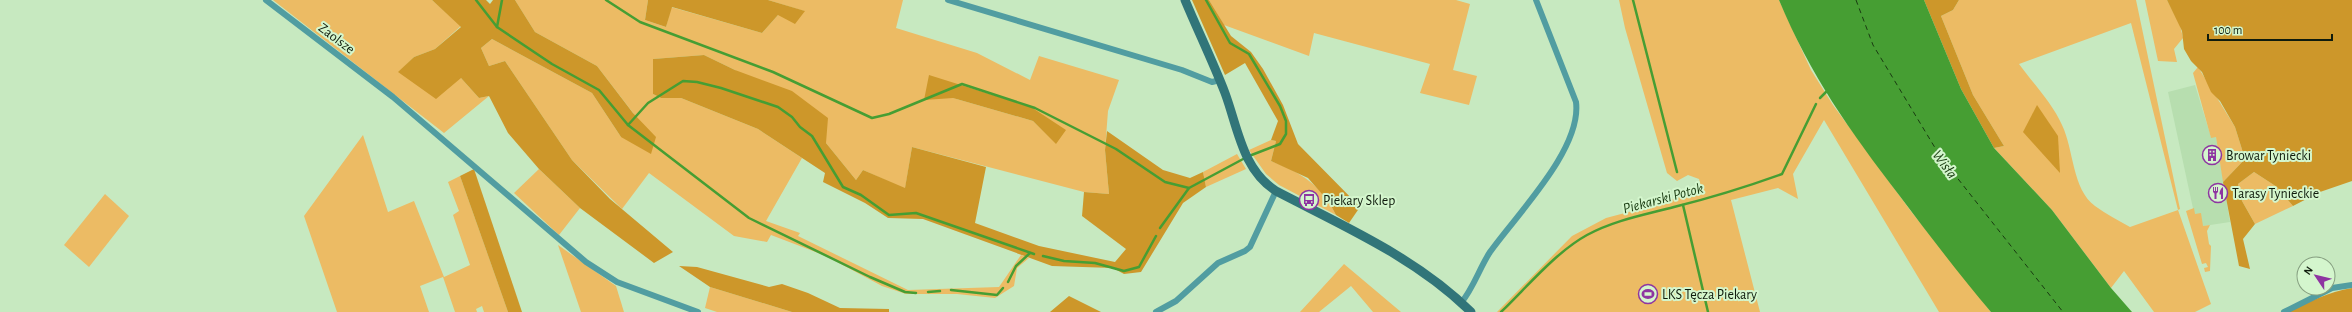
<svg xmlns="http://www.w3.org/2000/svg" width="2352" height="312" font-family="'Alegreya Sans',sans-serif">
  <rect width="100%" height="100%" fill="#c7e9c0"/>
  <polygon fill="#b7deaf" points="2195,85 2211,137 2216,136 2230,222 2197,227 2168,92"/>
  <g fill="#ecbb64" fill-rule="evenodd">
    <polygon points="273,0 432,0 461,26 435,49 414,57 399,72 461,78 479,98 489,96 444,133"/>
    <path d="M515,0h133l-3,20 21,7 5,-20 91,26 16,-18 26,-4 -36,-11h135l-7,28 81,25 53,27 9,-24 80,24 -11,31 -3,39 4,44 -25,-2 -172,-45 -7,42 -42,-19 -7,10 -30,-37 -91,-73 -31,-15 -51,4v35l8,4h20l77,31 44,29 -36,63 34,12 -2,3 110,54 91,-3 22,-32 8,3 -12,10 -3,18 -19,12 -38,-4h-51l-24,-8 -56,-30 -55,-21 -4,7 -33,-6 -85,-63 -27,36 -50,-49 -67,-99 -16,5 -8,-18 11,-9 100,54 29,44 16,-19 -40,-52 -62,-34zM953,98l78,9 25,36 -23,-22z"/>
    <polygon points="1209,0 1456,0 1470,4 1453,70 1477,76 1469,105 1420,93 1430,64 1314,33 1309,56 1224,25"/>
    <polygon points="1619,0 1779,0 1811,70 1833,105 1910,210 1991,312 1939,312 1824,120 1793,174 1798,199 1778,188 1731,200 1760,312 1497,312 1572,236 1606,218 1659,204 1702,189 1699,179 1688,175 1677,181 1667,173 1625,28"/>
    <path d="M1959,0h177l44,209 -2,1 33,94 -16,8h-41l-30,-41 -13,17 -59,-78 -58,-62 10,-2 -31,-51 -32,-79 12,-6zM2131,23l47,187 -48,17c-12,-7 -24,-13 -35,-21 -23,-17 -21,-56 -33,-81 -9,-21 -30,-43 -43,-61z"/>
    <polygon points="2145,0 2167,0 2180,25 2183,38 2174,49 2177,62 2158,61"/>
    <polygon points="2198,67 2235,127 2245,159 2223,182 2216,137 2211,138 2193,73"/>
    <polygon points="363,135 388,212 414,201 444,277 470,265 453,215 459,211 448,182 460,176 508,312 484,312 482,306 476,309 477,312 455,312 443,277 420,286 429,312 337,312 304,216"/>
    <path d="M1271,140l5,1 -5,20c31,12 50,24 65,54l-57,-30 -13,-11 -17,-24z"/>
    <polygon points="1237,154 1246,169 1206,187 1203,172"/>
    <polygon points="539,169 580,208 559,235 514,193"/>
    <polygon points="2254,172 2277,187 2293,206 2255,224 2242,201 2238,184"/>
    <polygon points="105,194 129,216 89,267 64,245"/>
    <polygon points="2194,208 2195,214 2201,213 2203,226 2210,225 2207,231 2209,244 2211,246 2210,271 2205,272 2204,268 2208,267 2206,263 2202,264 2186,211"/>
    <polygon points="558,245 616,286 624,312 581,312"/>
    <polygon points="1344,264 1401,312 1373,312 1351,286 1319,312 1300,312"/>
    <polygon points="710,287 792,312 717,312 705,308"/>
  </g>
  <g fill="#cd972a">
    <polygon points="432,0 486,0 490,4 493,0 515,0 535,32 597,66 633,113 656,137 651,154 621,137 592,93 492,39 481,48 489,66 505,61 572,160 610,199 673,252 654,263 580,208 539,169 508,133 489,96 479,98 461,78 436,99 398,72 414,57 435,49 461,27"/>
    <polygon points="648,0 768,0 805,11 795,24 778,15 762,33 672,7 666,27 645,20"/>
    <polygon points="1192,0 1209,0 1231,36 1251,52 1263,69 1283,105 1298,144 1360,207 1349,223 1336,215 1329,202 1308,178 1271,161 1276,141 1271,140 1278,121 1245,63 1225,75"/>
    <polygon points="1924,0 1959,0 1953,10 1941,16 1973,95 2004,146 1994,148 1961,89"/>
    <polygon points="2167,0 2352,0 2352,181 2320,192 2293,206 2277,187 2254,172 2238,184 2242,201 2255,224 2243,239 2250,269 2239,266 2223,182 2245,159 2235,127 2220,101 2211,92 2202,72 2191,61 2184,49 2182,31"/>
    <polygon points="704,55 735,70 792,91 828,118 826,143 856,180 863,170 905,188 912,147 986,167 975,223 1039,246 1115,262 1126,249 1082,216 1084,192 1109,194 1105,150 1107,131 1163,170 1190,178 1203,172 1206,187 1183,203 1141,272 1124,274 1113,268 1052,266 923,219 888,218 865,203 823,182 825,173 758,129 681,98 661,98 653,94 653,59"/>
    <polygon points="929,75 1031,107 1066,130 1056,144 1033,121 953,98 924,100"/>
    <polygon points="2037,105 2058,136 2060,173 2023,132"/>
    <polygon points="474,169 522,312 508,312 460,176"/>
    <polygon points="679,266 697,267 769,287 782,284 808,293 840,308 889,309 889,312 792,312 710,287"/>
    <path d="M2352,288v24h-64c21,-10 40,-20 64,-24z"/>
    <polygon points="1069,296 1101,312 1050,312"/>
  </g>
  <path fill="#469e33" d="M1779,0h145l37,89 33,59 58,62 59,78 21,24h-141c-32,-38 -62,-77 -92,-117 -49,-64 -89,-120 -120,-195z"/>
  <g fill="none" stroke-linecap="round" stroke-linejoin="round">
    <g stroke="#469e33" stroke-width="2.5">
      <polyline points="476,0 497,27 552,64 599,90 628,125 749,218 870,277 905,292 916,293"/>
      <polyline points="606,0 640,22 773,72 872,118 889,114 962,84 1035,108 1116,149 1165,182 1189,188"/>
      <polyline points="1206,0 1230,43 1249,54 1280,106 1286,121 1286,134 1280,144 1249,156"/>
      <polyline points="1633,0 1677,172"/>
      <polyline points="497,27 502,0"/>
      <polyline points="1820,98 1827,91"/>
      <polyline points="628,125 648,103 683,81 697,82 721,88 778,107 792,117 800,127 812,136 843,187 861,195 889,215 916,213 1034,254"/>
      <polyline points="1683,205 1708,312"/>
      <polyline points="1160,228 1189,188 1245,158"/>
      <polyline points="1043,256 1064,261 1095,263 1124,271 1139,267 1156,236"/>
      <polyline points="1008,282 1016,266 1030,253"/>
      <polyline points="951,290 997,295 1003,288"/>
      <polyline points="928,292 940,291"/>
      <path d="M1501,312c26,-25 55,-60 86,-77 28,-15 57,-20 87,-28 36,-9 72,-20 108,-33l34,-70"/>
    </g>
    <polyline stroke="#193b11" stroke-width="1" stroke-dasharray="5 4" stroke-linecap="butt" points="1856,0 1873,45 1940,156 2063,312"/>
    <g stroke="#519da1" stroke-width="6">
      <polyline points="266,0 393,97 586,262 617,282 698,312"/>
      <polyline points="948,0 1182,70 1212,82 1220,80"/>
      <path d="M1461,303c13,-16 18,-34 29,-51 27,-38 92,-103 86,-150l-40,-102"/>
      <polyline points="1156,312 1176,301 1218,263 1245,251 1250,247 1276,191"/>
      <polyline points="2284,312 2332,288 2352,285"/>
    </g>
    <path stroke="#317579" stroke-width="9" d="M1185,0c13,31 28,62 40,93 13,35 17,76 51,98 67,35 141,67 195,121"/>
  </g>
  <defs>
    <g id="building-ring" transform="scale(1)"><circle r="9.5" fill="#d4f6cd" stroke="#8e35a1" stroke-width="1.5"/><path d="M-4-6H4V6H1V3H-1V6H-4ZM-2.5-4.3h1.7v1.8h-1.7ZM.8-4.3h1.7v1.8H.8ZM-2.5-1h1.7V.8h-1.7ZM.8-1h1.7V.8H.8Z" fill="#8e35a1"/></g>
    <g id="restaurant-ring" transform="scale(1)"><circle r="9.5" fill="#d4f6cd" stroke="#8e35a1" stroke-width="1.5"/><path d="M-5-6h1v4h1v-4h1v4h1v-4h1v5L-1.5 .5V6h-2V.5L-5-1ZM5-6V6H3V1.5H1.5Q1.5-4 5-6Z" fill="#8e35a1"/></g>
    <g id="bus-ring" transform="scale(1)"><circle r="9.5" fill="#d4f6cd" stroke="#8e35a1" stroke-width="1.5"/><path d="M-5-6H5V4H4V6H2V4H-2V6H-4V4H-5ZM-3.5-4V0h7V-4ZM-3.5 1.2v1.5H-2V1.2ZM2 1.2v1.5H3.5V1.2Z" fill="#8e35a1"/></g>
    <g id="stadium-ring" transform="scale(1)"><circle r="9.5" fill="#d4f6cd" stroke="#8e35a1" stroke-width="1.5"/><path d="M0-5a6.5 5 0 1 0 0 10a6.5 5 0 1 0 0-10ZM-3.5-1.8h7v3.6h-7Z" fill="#8e35a1"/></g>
  </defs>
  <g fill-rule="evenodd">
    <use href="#building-ring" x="2212" y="155"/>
    <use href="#restaurant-ring" x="2218" y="193"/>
    <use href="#bus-ring" x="1309" y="200"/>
    <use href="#stadium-ring" x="1648" y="294"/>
  </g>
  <g text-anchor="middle" stroke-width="4" stroke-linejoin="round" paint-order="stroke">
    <g font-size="14" fill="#101c0d" stroke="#d4f6cd">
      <text transform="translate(337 38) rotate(37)" y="5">Zaolsze</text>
    </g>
    <g font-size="14" fill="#101c0d" stroke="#d4f6cd" text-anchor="start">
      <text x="2226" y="160">Browar Tyniecki</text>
      <text x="2232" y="198">Tarasy Tynieckie</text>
      <text x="1323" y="205">Piekary Sklep</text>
      <text x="1662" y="299">LKS Tęcza Piekary</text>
    </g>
    <g font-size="15" font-style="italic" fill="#193b11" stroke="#d4f6cd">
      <text transform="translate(1945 164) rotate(54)" y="5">Wisła</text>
      <text transform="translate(1663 198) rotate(-15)" y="5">Piekarski Potok</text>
    </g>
  </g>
  <g transform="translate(2316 276) rotate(305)"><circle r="19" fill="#d4f6cd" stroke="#869f80"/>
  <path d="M0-3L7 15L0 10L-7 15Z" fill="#8e35a1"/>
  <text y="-6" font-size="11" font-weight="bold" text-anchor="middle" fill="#101c0d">N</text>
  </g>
  <path d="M2208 34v6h124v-6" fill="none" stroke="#101c0d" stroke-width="2"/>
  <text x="2214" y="34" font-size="12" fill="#101c0d" stroke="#d4f6cd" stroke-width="3" paint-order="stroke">100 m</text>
</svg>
